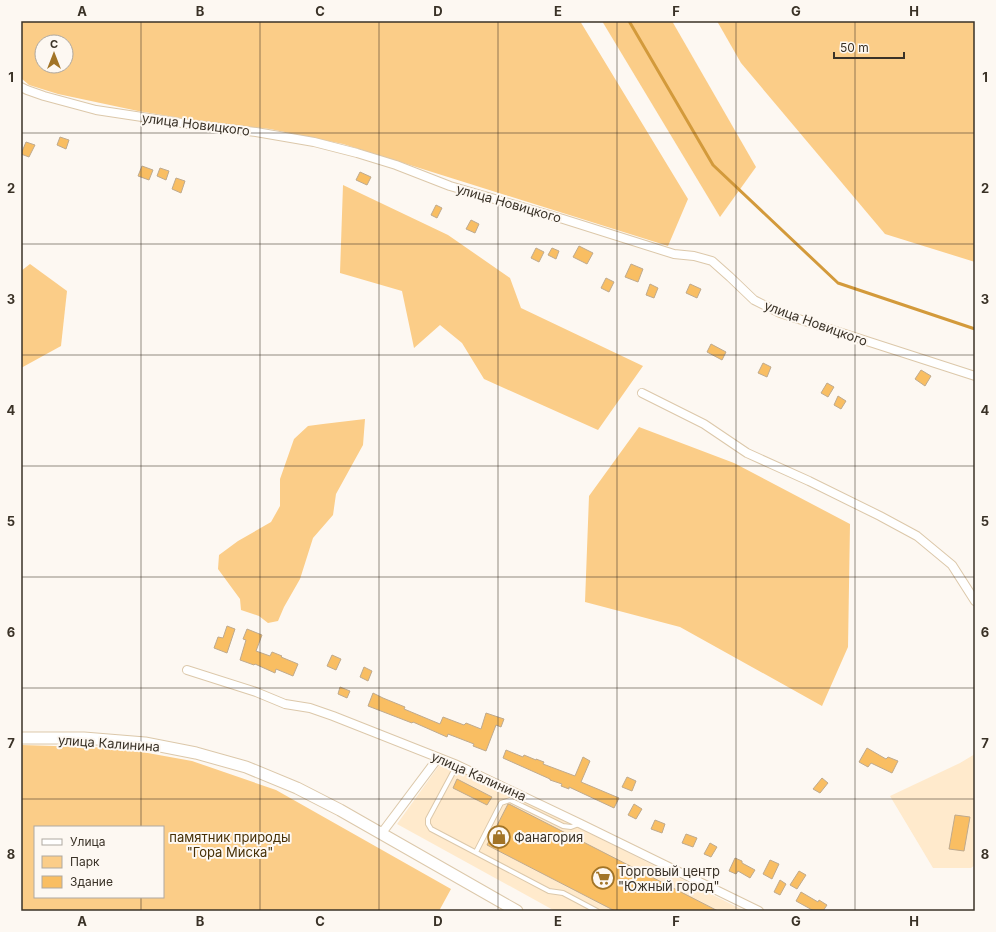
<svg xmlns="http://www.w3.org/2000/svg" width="996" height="932" font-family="Inter,sans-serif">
  <rect width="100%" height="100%" fill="#fdf8f2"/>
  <g fill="#ffeacc">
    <polygon points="975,754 975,865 971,868 933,868 890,796 960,763"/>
    <polygon points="443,760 745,911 555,911 397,824"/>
  </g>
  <g fill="#fbcd88" fill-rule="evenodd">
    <path d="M21,21h559l108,178 -20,47 -325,-102 -73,-15 -71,-8 -61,-10 -80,-17 -29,-9 -8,-7zM42,42h24v24h-24z"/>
    <polygon points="602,21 672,21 756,167 720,217"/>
    <polygon points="717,21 975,21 975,262 885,234 741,63"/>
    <polygon points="343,185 448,235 510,278 521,308 643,366 598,430 484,379 462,343 440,325 414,348 402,291 340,273"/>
    <polygon points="30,264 67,291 61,346 21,368 21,271"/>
    <polygon points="365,419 363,445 336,494 333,515 313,538 300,579 284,607 278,621 268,623 259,616 241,610 240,599 218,569 219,555 238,541 271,522 280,506 280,479 294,439 308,426 323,424"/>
    <polygon points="639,427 734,463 850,524 848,647 822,706 680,627 585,602 589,496"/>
    <path d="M21,745l99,3 72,13 84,29 175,99 -12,22h-418zM35,827h128v70h-128z"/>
  </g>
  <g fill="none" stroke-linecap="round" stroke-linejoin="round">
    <polyline stroke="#d39a3b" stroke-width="3" points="629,21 713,165 838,283 975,329"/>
  </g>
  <g fill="#f9be62" stroke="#bfaa8e">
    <polygon points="60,137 69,140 66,149 57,145"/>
    <polygon points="26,142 35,145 29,157 21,154"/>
    <polygon points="142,166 153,170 149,180 138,176"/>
    <polygon points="160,168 169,171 166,180 157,176"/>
    <polygon points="360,172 371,177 367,185 356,180"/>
    <polygon points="176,178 185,181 181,193 172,189"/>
    <polygon points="436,205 442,208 437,218 431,215"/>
    <polygon points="471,220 479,224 475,233 466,229"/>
    <polygon points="579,246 593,253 587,264 573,257"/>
    <polygon points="536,248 544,252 539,262 531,258"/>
    <polygon points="552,248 559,251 556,259 548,255"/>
    <polygon points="631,264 643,269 638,282 625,277"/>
    <polygon points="606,278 614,282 609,292 601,288"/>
    <polygon points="650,284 658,288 654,298 646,295"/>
    <polygon points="690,284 701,289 697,298 686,293"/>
    <polygon points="711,344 726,352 722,360 707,352"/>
    <polygon points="763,363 771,367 767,377 758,373"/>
    <polygon points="921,370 931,376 925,386 915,379"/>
    <polygon points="827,383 834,387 828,397 821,393"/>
    <polygon points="838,396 846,401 841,409 834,405"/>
    <polygon points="227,626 235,629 227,653 214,648 218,637 223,638"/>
    <polygon points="247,629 262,635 256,651 270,656 272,652 282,656 281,657 298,664 293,676 276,669 275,673 255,664 254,665 240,660 246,640 243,639"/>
    <polygon points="332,655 341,659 336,670 327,666"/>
    <polygon points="364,667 372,671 368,681 360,677"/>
    <polygon points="340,687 350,691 347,698 338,694"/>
    <polygon points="373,693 383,698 405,707 404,709 440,724 443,717 464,725 466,723 481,729 486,713 504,719 501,727 496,725 486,751 473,746 474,744 448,734 447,737 413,722 412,723 368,706"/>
    <polygon points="867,748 886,759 888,757 898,761 892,773 871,763 868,767 859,762"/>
    <polygon points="506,750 523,757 524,755 536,760 536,759 544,762 543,764 575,776 583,757 590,761 581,782 619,798 614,808 569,787 569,789 561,786 562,784 550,780 550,779 503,758"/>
    <polygon points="627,777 636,781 632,791 622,787"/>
    <polygon points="822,778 828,783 820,793 813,789"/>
    <polygon points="457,779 492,797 487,805 453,788"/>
    <polygon points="508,804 509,804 718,911 615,911 487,845"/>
    <polygon points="634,804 642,809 636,819 628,815"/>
    <polygon points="955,815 970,817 964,851 949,849"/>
    <polygon points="655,820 665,824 662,833 651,829"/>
    <polygon points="686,834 697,838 693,847 682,843"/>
    <polygon points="710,843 717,847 711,857 704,854"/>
    <polygon points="735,858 742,861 742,863 755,870 750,878 738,871 736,874 729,871"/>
    <polygon points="770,860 779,864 772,879 763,874"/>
    <polygon points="799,871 806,875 797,889 790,885"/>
    <polygon points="780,880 786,884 780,895 774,892"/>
    <polygon points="801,892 818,902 819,900 827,905 823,911 814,911 796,901"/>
  </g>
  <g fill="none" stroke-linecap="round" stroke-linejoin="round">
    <g stroke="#dcc8aa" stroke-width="6">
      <g id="service">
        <polyline points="457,765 428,819 428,824 431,829 549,891 563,893 597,911"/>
        <polyline points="476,852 501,803 510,800 563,826 571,827 579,824"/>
      </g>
    </g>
    <g stroke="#dcc8aa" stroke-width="10">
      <g id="minor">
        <polyline points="21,87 27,90 44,96 96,110 195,125 256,132 314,142 357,153 396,165 450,186 563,219 674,254 694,256 712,261 730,277 754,300 780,313 975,376"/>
        <polyline points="642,393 704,424 747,453 809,481 880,516 917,536 952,565 975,601"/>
        <polyline points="187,670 256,692 285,704 310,708 333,716 457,765 581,824 759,911"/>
        <polyline points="381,834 438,758"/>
      </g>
    </g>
    <g stroke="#dcc8aa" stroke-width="13">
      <polyline id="secondary" points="21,738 84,738 145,743 196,753 246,767 297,788 340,810 517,911"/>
    </g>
    <use href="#service" stroke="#fff" stroke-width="4"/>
    <use href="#minor" stroke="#fff" stroke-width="8"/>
    <use href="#secondary" stroke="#fff" stroke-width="11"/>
  </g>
  <path fill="none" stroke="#3a3227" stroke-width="1" stroke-opacity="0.55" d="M141,21v806M260,21v890M379,21v890M498,21v890M617,21v890M736,21v890M855,21v890M21,133h954M21,244h954M21,355h954M21,466h954M21,577h954M21,688h954M21,799h954M141,897v14"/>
  <defs>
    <g id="shop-ring" transform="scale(1.15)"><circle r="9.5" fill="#fdf8f2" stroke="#a27427" stroke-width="1.5"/><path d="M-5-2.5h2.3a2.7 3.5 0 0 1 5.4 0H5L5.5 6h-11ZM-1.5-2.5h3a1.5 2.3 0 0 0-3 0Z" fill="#a27427"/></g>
    <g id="supermarket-ring" transform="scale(1.15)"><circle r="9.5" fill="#fdf8f2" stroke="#a27427" stroke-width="1.5"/><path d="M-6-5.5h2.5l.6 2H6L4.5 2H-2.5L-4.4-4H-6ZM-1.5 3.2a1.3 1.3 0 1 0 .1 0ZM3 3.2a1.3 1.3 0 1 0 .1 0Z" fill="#a27427"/></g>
  </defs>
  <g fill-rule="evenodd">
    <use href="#shop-ring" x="499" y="837"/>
    <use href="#supermarket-ring" x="603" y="878"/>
  </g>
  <g text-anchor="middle" stroke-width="4" stroke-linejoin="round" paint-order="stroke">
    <g font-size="13" fill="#3a3227" stroke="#fdf8f2">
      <text transform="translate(196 124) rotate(7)" y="5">улица Новицкого</text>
      <text transform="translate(509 203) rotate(16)" y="5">улица Новицкого</text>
      <text transform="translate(816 323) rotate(20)" y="5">улица Новицкого</text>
      <text transform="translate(109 743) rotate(4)" y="5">улица Калинина</text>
      <text transform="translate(479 776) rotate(24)" y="5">улица Калинина</text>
    </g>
    <g font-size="13" fill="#462f05" stroke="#fdf8f2">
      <text x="230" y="842">памятник природы<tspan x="230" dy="15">"Гора Миска"</tspan></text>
    </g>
    <g font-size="13" fill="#3a3227" stroke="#fdf8f2" text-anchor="start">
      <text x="514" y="842">Фанагория</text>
      <text x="618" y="876">Торговый центр<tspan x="618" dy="15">"Южный город"</tspan></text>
    </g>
  </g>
  <rect width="996" height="932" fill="none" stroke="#fdf8f2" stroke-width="44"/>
  <rect x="34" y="826" width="130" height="72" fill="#fdf8f2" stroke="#afa9a1"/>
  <rect x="42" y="839" width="20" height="6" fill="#ffffff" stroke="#afa9a1"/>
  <text x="70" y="846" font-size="12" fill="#3a3227">Улица</text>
  <rect x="42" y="856" width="20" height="12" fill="#fbcd88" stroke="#afa9a1"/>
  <text x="70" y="866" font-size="12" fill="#3a3227">Парк</text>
  <rect x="42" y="876" width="20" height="12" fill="#f9be62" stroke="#afa9a1"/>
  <text x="70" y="886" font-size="12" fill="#3a3227">Здание</text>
  <g transform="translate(54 54)"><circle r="19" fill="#fdf8f2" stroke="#afa9a1"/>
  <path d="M0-3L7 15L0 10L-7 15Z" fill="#a27427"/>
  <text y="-6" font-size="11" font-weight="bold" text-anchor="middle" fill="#3a3227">С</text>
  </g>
  <path d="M834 52v6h70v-6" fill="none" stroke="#3a3227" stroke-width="2"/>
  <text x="840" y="52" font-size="12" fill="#3a3227" stroke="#fdf8f2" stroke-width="3" paint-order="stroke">50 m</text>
  <rect x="22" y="22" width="952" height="888" fill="none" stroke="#3a3227" stroke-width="1.5"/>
  <g font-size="13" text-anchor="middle" font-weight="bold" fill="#3a3227">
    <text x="82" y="16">A</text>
    <text x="200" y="16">B</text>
    <text x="320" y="16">C</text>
    <text x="438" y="16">D</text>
    <text x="558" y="16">E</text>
    <text x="676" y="16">F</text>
    <text x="796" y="16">G</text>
    <text x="914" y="16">H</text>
    <text x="11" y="82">1</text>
    <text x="985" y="82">1</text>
    <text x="11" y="193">2</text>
    <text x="985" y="193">2</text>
    <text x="11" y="304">3</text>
    <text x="985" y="304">3</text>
    <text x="11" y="415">4</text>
    <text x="985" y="415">4</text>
    <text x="11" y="526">5</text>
    <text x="985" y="526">5</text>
    <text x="11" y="637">6</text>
    <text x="985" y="637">6</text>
    <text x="11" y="748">7</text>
    <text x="985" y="748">7</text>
    <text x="11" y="859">8</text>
    <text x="985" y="859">8</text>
    <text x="82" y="926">A</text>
    <text x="200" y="926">B</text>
    <text x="320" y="926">C</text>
    <text x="438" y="926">D</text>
    <text x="558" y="926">E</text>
    <text x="676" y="926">F</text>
    <text x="796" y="926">G</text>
    <text x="914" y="926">H</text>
  </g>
</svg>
